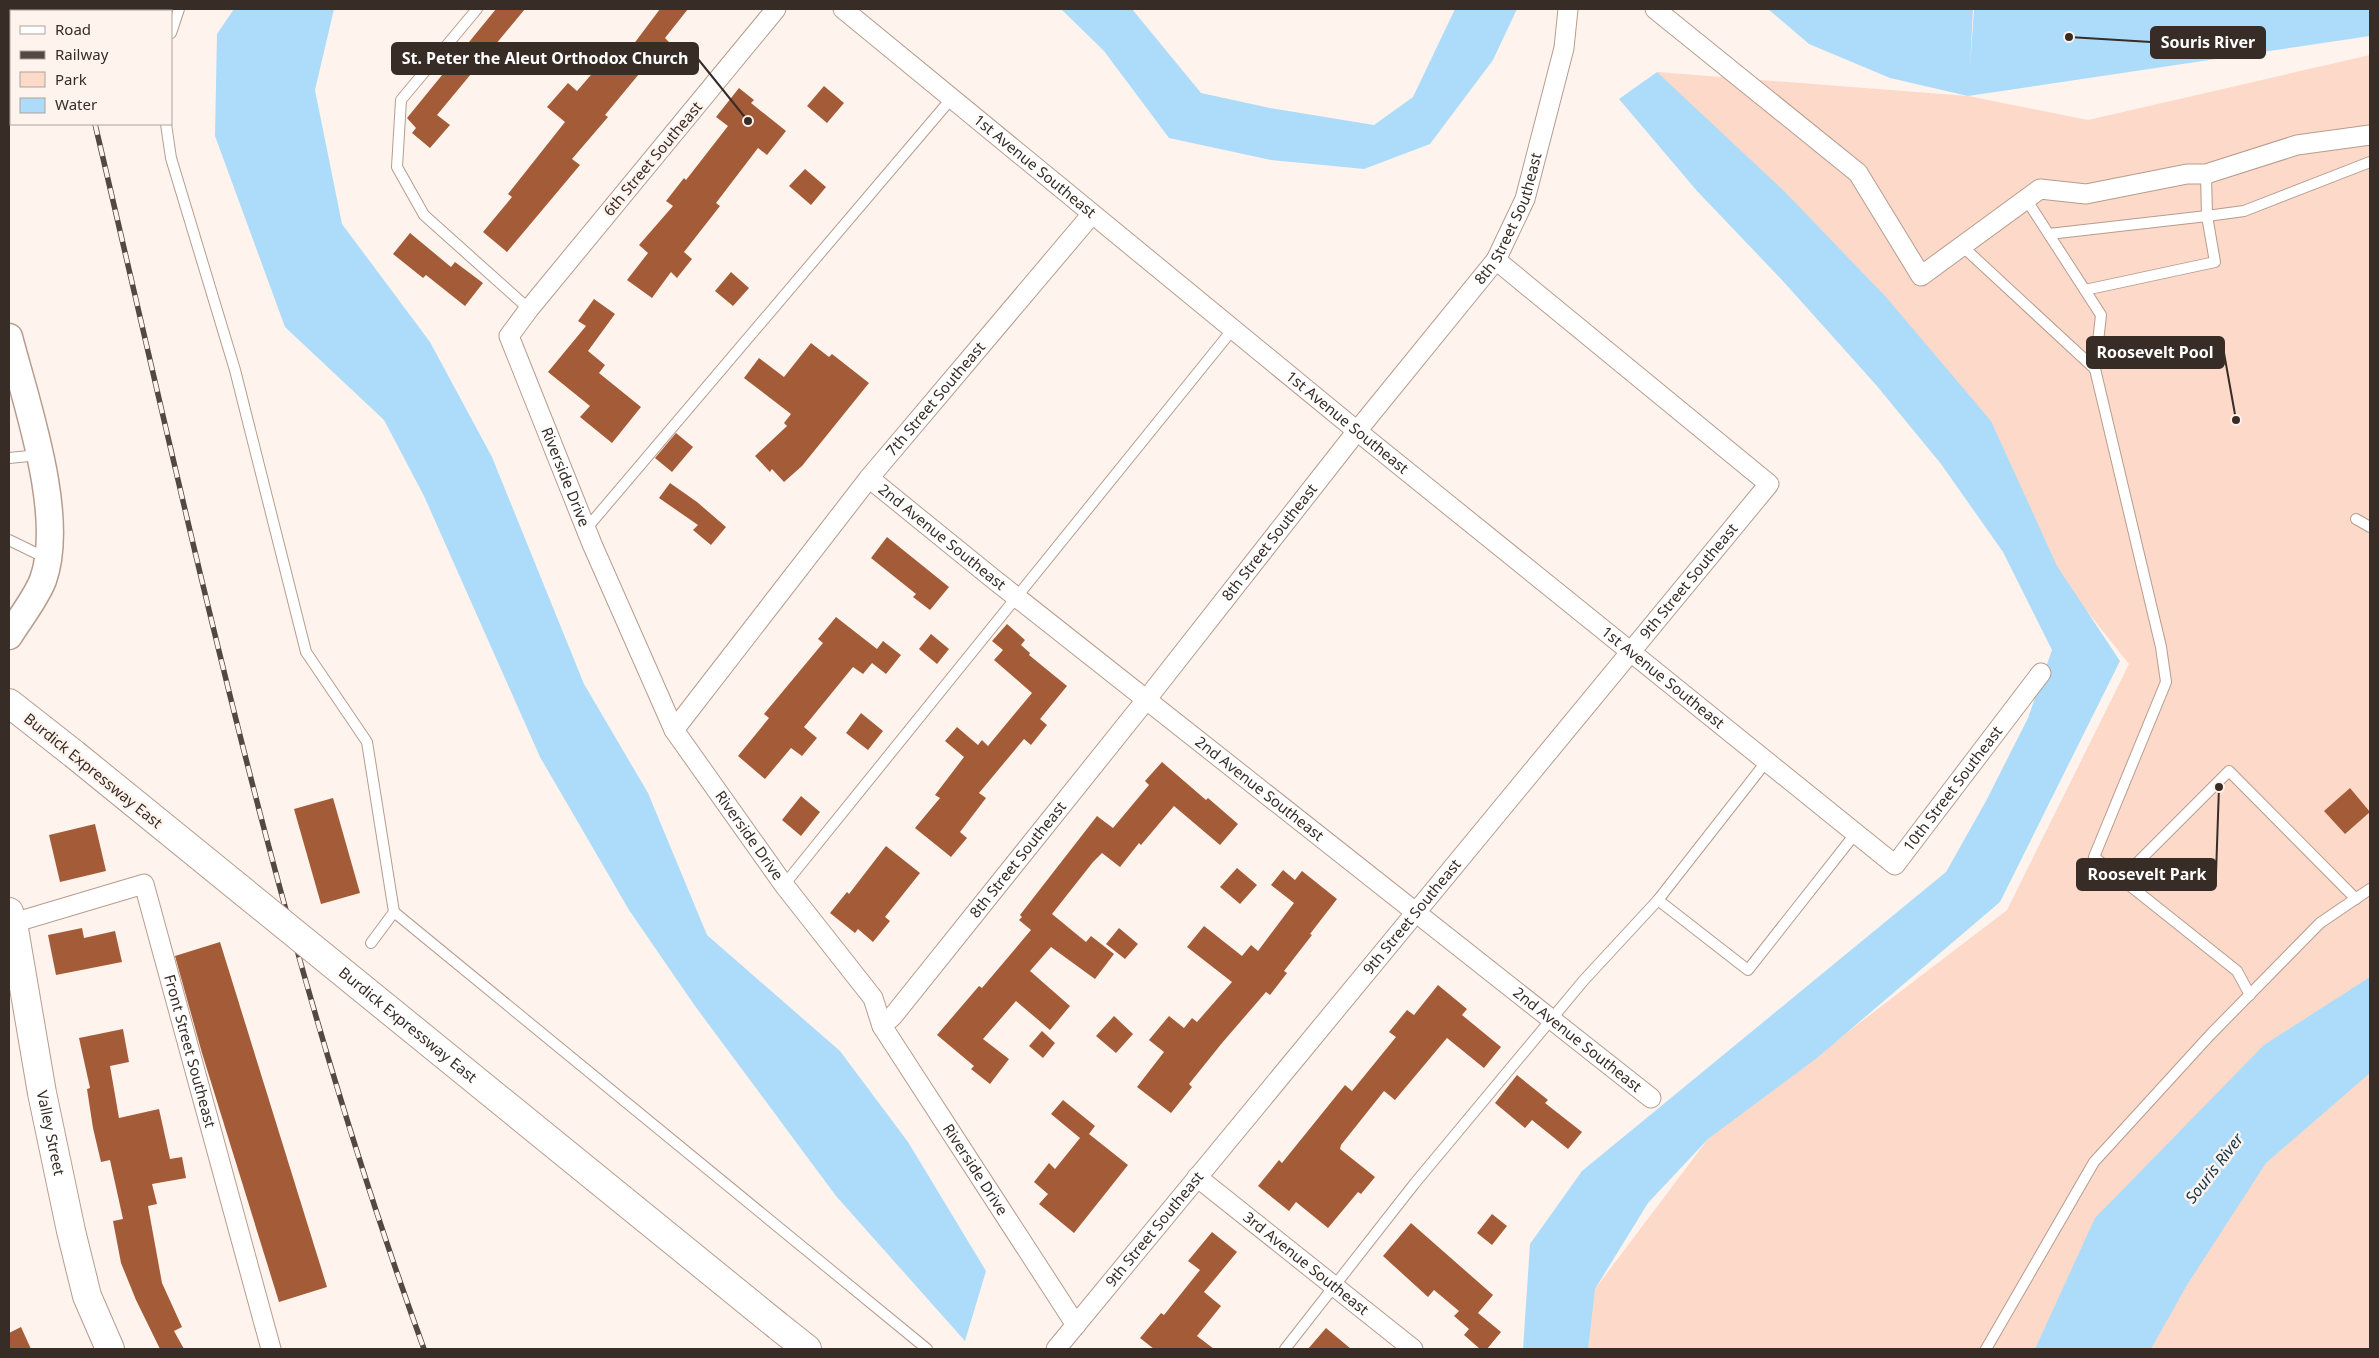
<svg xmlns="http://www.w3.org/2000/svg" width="2379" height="1358" font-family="'Noto Sans',sans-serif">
  <rect width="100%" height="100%" fill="#fff3ed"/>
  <polygon fill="#fcd9c9" points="2370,55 2370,1349 1584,1349 1595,1289 1708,1139 2007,910 2129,664 1657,72 1968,96 2088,120"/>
  <g fill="#addcfa">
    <polygon points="234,9 334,9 315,90 342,224 430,342 492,457 584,684 648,793 707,935 840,1051 908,1142 986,1271 965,1341 836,1196 695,1006 629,910 540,757 424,496 384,420 285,327 215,136 217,34"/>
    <polygon points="1061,9 1132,9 1201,93 1270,108 1374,125 1413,97 1455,9 1517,9 1493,60 1430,144 1364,169 1271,160 1169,138 1104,51"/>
    <polygon points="1768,9 1973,9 1970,67 1974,9 2370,9 2370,36 1968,96 1890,78 1809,44"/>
    <polygon points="1657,72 1784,191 1886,297 1991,421 2057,566 2120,661 2000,902 1817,1058 1708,1139 1648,1203 1595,1289 1588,1349 1523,1349 1530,1244 1582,1171 1946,872 1986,801 2028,718 2052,650 2003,552 1941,464 1877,386 1782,280 1697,191 1619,99"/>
    <polygon points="2370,977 2370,1073 2266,1163 2187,1285 2151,1349 2035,1349 2095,1218 2264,1045"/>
  </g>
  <g fill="#a35c37">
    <polygon points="496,9 525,9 437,115 450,125 430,148 412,133 416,128 407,118"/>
    <polygon points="660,9 688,9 665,38 671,44 659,60 654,56 605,115 608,117 572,159 580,165 507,252 483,232 512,197 508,194 565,122 547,107 568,83 577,91 611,52 621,61"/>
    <polygon points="824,86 844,103 827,123 807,106"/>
    <polygon points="739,88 754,100 751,103 786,131 767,155 758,148 716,203 720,206 684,252 692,259 677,278 671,272 652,298 627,280 648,253 639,245 673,206 666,201 684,178 686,180 728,126 716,117"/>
    <polygon points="805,169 826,187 811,205 789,186"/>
    <polygon points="410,233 451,267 455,262 483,283 465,306 426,275 423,278 393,254"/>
    <polygon points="731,272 749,288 733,306 715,291"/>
    <polygon points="594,299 615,314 588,351 605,365 599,373 641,407 612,443 580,417 590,406 548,372 586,326 578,321"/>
    <polygon points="811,343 829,357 832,354 869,383 802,466 784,482 772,469 770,472 755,456 787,426 784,423 791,414 744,378 759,358 784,377"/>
    <polygon points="676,433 693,447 672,472 655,458"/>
    <polygon points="670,483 697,502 726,527 711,545 693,530 698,525 659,498"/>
    <polygon points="887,537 949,587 930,610 913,597 916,594 871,558"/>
    <polygon points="836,617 877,649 883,641 901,655 886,674 872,663 863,674 853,667 804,727 817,738 802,756 791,748 765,779 738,756 769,718 764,714 823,643 818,639"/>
    <polygon points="1007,624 1025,640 1021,645 1030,653 1029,655 1067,686 1040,719 1047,725 1031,745 1024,739 979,793 986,798 960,832 967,838 951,857 915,828 940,798 935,795 964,757 945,741 957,727 978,745 982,740 988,746 1032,693 994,660 1003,650 992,641"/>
    <polygon points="931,634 949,649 937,664 919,649"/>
    <polygon points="861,713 883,731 868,750 846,733"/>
    <polygon points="1162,762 1206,800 1208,798 1238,824 1220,845 1174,806 1141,845 1139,843 1120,867 1102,853 1093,862 1052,914 1086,942 1091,936 1114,954 1095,979 1051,947 1030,971 1070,1006 1050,1030 1016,1001 983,1039 1009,1059 990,1084 971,1069 974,1066 937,1035 979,986 982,988 1031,930 1019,920 1022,917 1020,915 1097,816 1113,828 1149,785 1145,781"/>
    <polygon points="2350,788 2370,812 2345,834 2324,811"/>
    <polygon points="801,796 820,812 801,836 782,820"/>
    <polygon points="333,798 360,893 321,904 294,809"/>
    <polygon points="95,824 106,871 60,882 49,835"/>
    <polygon points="886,846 920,873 885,917 890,921 873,942 858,929 855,933 830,913 847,892 849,894"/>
    <polygon points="1237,868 1257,885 1240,904 1220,887"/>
    <polygon points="1283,870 1295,880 1302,871 1337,899 1310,934 1312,935 1284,971 1287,973 1270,995 1266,992 1222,1043 1189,1084 1192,1087 1171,1113 1137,1087 1164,1052 1149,1040 1169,1016 1184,1028 1192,1018 1197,1022 1232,982 1187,947 1204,926 1242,956 1251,945 1258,951 1294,903 1271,885"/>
    <polygon points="82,928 84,938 115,931 122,962 56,975 48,935"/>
    <polygon points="1119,928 1138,944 1125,959 1106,944"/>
    <polygon points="220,942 327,1287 279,1302 202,1053 175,956"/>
    <polygon points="1438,985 1467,1009 1462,1015 1501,1047 1484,1068 1447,1038 1395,1100 1384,1091 1341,1145 1340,1149 1375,1177 1361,1194 1358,1192 1328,1228 1296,1202 1289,1211 1258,1186 1279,1160 1282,1163 1345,1085 1352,1091 1396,1037 1389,1032 1407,1010 1414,1015"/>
    <polygon points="1114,1016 1133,1034 1116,1053 1096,1036"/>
    <polygon points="123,1029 129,1062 110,1066 119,1118 159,1109 170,1159 182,1157 186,1178 152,1184 157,1204 148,1206 162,1283 182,1327 174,1331 184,1349 160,1349 136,1300 121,1263 113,1221 123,1219 110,1160 101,1162 93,1128 87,1089 90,1088 79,1038"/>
    <polygon points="1042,1031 1055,1043 1043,1058 1029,1046"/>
    <polygon points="1517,1075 1548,1100 1545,1103 1582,1132 1568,1149 1532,1120 1525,1128 1495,1103"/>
    <polygon points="1063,1100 1095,1126 1089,1134 1128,1165 1074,1233 1039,1204 1048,1194 1034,1182 1049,1163 1055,1169 1080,1138 1051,1114"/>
    <polygon points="1492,1214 1507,1226 1492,1245 1477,1233"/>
    <polygon points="1411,1223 1493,1295 1478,1313 1501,1332 1487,1349 1480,1349 1464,1335 1469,1329 1454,1316 1459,1311 1434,1290 1428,1297 1383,1256"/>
    <polygon points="1212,1232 1237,1252 1204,1292 1221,1306 1197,1336 1214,1349 1154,1349 1140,1338 1161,1313 1164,1315 1200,1270 1188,1261"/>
    <polygon points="21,1327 31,1349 9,1349 9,1333"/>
    <polygon points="1326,1328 1351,1349 1308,1349"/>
  </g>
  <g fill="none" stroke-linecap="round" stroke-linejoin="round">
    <g stroke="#b79c8e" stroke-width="12">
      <g id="lane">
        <polyline points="477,9 401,100 397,167 424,215 529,309"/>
        <polyline points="171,33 179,9"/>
        <polyline points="166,124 171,158 235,370 306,652 367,742 394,912 371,943"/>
        <polyline points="2206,174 2207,216 2244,211 2370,162"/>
        <polyline points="2026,199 2101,315 2095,369 2161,647 2166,682 2094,857 2237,971 2250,995"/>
        <polyline points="2049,234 2207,216 2215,262 2085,290"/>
        <polyline points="1961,245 2095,369"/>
        <polyline points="9,458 39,455"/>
        <polyline points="2356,519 2370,527"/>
        <polyline points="586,529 951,99"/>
        <polyline points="9,540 46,558"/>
        <polyline points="2122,878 2229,771 2356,899"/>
        <polyline points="784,885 1233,329"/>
        <polyline points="1658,900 1748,970 1855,834"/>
        <polyline points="394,912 927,1349"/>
        <polyline points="1285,1349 1415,1183 1584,980 1658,900 1766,762"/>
        <polyline points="1986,1349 2094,1162 2210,1035 2320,923 2370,889"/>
      </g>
    </g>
    <g stroke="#b79c8e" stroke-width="21">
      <g id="street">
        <path id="s1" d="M776,9l-247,300 -20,27 83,208 82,186 110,155 89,113 9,28 194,299"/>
        <path id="s2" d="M843,9l514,422 538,434 146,-192"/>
        <polyline points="1655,9 1858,173 1921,276 2040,189 2086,194 2187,174 2206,174 2297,145 2370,135"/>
        <path id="s3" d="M869,478l122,99 660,521"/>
        <path id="s4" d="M674,730l195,-252 223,-264"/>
        <path id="s5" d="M13,923l131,-39 127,465"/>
        <path id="s6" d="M882,1026l11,-10 253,-316 211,-269 139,-171 29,-61 39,-151 4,-39"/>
        <path id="s7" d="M1197,1177l216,172"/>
        <path id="s8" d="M1056,1349l713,-865 -273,-224"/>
      </g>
    </g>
    <g stroke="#b79c8e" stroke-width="29">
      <path id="secondary" d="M9,337c17,65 57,179 34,243 -8,20 -23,38 -34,56"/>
    </g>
    <g stroke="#b79c8e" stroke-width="30">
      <g id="primary">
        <polyline points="9,703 74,754"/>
        <path id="s9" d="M9,912l4,11 29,170 29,138 16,65 23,53"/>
        <polyline points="778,1326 807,1349"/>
      </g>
    </g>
    <use href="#lane" stroke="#fff" stroke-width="10"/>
    <use href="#street" stroke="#fff" stroke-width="19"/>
    <use href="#secondary" stroke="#fff" stroke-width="26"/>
    <use href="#primary" stroke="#fff" stroke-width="28"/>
    <g stroke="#534842" stroke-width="5.5">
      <g id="rail">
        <polyline points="67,9 68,11"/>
        <path d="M95,124c97,411 184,827 329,1225"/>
      </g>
    </g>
    <use href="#rail" stroke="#fff3ed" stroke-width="4" stroke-dasharray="11" stroke-linecap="butt"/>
    <g stroke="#b79c8e" stroke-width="30" stroke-linecap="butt">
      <g id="primary-bridge">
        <path id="s10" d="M74,754l704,572"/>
      </g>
    </g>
    <use href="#primary-bridge" stroke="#fff" stroke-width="28"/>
  </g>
  <g text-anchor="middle" stroke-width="5" stroke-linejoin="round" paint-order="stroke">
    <g font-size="15" fill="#372c26" stroke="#fff3ed">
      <text transform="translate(653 159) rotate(-50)" y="5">6th Street Southeast</text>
      <text dy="5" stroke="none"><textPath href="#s2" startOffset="248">1st Avenue Southeast</textPath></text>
      <text dy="5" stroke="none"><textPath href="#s6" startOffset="1025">8th Street Southeast</textPath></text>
      <text dy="5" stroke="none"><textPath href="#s4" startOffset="422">7th Street Southeast</textPath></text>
      <text dy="5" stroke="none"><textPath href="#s2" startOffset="652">1st Avenue Southeast</textPath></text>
      <text dy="5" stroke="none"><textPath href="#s1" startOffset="574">Riverside Drive</textPath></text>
      <text dy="5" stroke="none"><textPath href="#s3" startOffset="94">2nd Avenue Southeast</textPath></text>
      <text dy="5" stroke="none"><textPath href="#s6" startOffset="620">8th Street Southeast</textPath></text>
      <text dy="5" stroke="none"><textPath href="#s8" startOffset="995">9th Street Southeast</textPath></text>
      <text dy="5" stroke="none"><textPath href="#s2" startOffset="1058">1st Avenue Southeast</textPath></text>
      <text transform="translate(93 771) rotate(39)" y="5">Burdick Expressway East</text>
      <text dy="5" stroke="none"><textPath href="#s3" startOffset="499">2nd Avenue Southeast</textPath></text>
      <text dy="5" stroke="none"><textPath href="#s2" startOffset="1452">10th Street Southeast</textPath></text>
      <text dy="5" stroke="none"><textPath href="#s1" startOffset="979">Riverside Drive</textPath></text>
      <text dy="5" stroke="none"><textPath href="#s6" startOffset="215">8th Street Southeast</textPath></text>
      <text dy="5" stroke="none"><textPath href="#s8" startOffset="560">9th Street Southeast</textPath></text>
      <text dy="5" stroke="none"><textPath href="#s10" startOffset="430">Burdick Expressway East</textPath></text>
      <text dy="5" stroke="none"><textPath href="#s3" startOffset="904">2nd Avenue Southeast</textPath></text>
      <text dy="5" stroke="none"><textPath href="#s5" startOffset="310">Front Street Southeast</textPath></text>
      <text dy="5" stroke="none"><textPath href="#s9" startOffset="225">Valley Street</textPath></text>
      <text dy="5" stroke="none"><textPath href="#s1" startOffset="1384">Riverside Drive</textPath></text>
      <text dy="5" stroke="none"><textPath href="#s8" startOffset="155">9th Street Southeast</textPath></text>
      <text dy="5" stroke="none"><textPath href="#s7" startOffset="139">3rd Avenue Southeast</textPath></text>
    </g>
    <g font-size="16" font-style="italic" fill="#12364b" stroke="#fff3ed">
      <text transform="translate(2214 1168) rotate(-52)" y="6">Souris River</text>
    </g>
  </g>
  <path fill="none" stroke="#372c26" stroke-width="2" d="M2069 37L2151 42M748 121L698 59M2236 420L2224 353M2219 787L2216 874"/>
  <g fill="#372c26" stroke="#fff3ed" stroke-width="2">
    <circle cx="2069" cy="37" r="5"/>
    <circle cx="748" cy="121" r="5"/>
    <circle cx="2236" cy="420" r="5"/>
    <circle cx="2219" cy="787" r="5"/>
  </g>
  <g fill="#372c26" stroke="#372c26" stroke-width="2">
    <rect x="2151" y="27" width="114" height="31" rx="5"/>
    <rect x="392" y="43" width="306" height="31" rx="5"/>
    <rect x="2087" y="337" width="137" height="31" rx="5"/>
    <rect x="2077" y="859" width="139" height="31" rx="5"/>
  </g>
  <g font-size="16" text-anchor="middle" font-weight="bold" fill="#fff">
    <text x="2208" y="48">Souris River</text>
    <text x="545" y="64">St. Peter the Aleut Orthodox Church</text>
    <text x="2155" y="358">Roosevelt Pool</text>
    <text x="2147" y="880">Roosevelt Park</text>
  </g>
  <rect width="2379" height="1358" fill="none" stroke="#372c26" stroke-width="20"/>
  <rect x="10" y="10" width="162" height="115" fill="#fff3ed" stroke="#afa39d"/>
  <rect x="20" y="26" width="25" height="8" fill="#ffffff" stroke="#afa39d"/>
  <text x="55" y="35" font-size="15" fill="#372c26">Road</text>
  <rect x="20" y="51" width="25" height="8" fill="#534842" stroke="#afa39d"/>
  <text x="55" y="60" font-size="15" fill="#372c26">Railway</text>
  <rect x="20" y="72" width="25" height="15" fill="#fcd9c9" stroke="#afa39d"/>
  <text x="55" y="85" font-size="15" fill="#372c26">Park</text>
  <rect x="20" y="98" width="25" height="15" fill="#addcfa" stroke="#afa39d"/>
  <text x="55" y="110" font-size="15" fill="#372c26">Water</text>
</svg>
